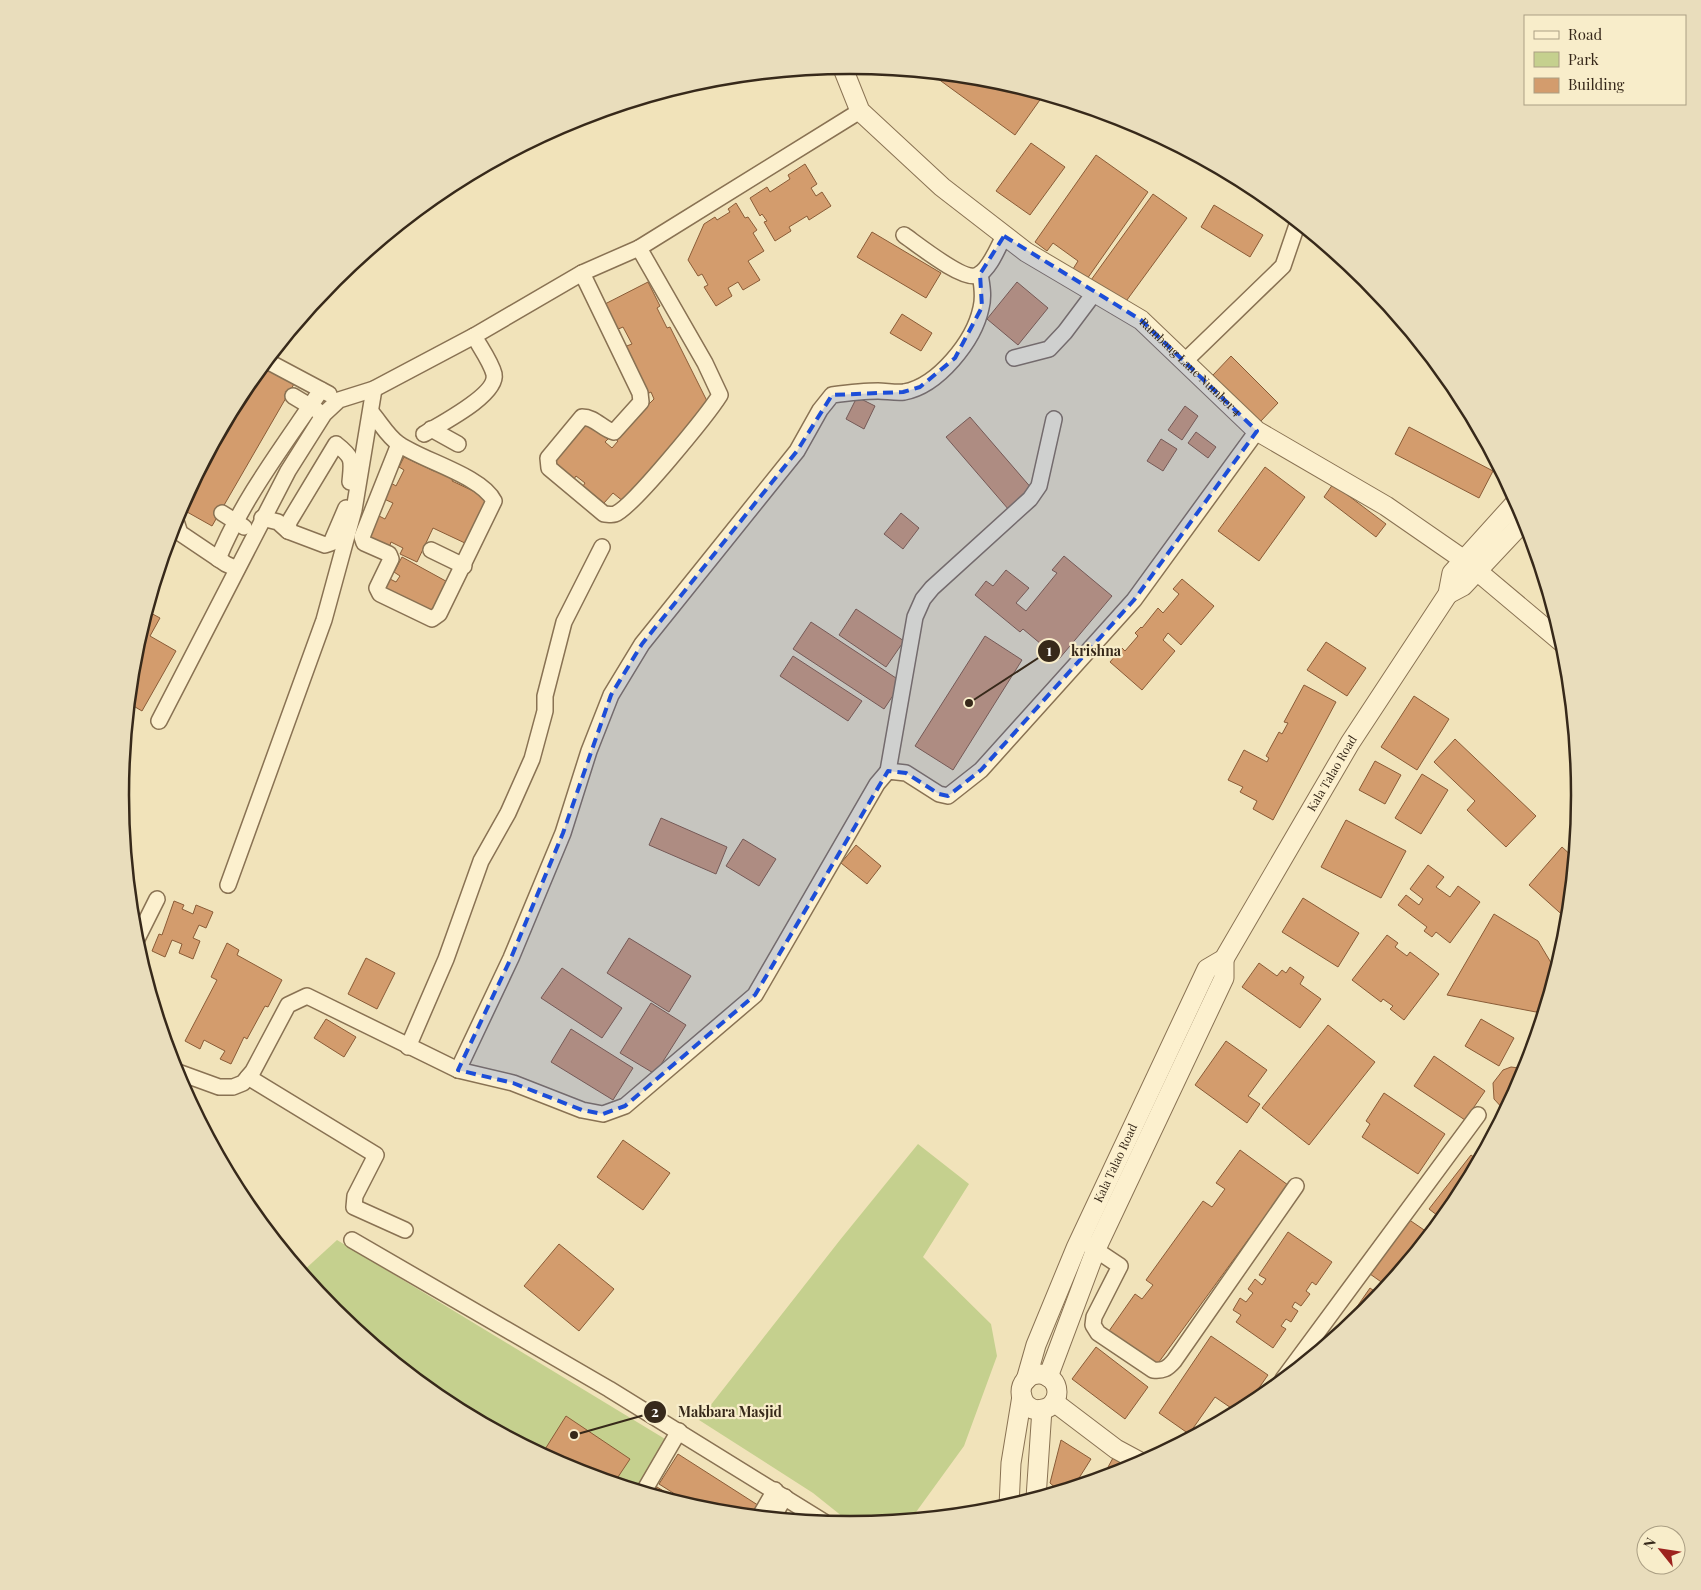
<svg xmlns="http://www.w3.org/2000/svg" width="1701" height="1590" font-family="'Playfair Display',serif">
  <rect width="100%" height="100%" fill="#f1e3ba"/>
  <g fill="#c5d08e">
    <polygon points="918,1144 969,1184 923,1257 991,1324 997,1356 964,1446 911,1519 853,1525 813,1493 699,1420 840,1240"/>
    <polygon points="337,1240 670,1442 638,1490 571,1469 445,1402 334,1311 302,1272"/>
  </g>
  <g fill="#d39c6d" stroke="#8a5c37">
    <polygon points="930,73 993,79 1034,91 1042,97 1015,135"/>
    <polygon points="1031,143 1065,167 1030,215 996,191"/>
    <polygon points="1096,155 1148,192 1087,279 1073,269 1078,261 1053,243 1047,251 1035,242"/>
    <polygon points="805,164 817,184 811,188 816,196 822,192 831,206 809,220 807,216 789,227 791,231 775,241 764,222 767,221 762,214 760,216 750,198 767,187 770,192 790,179 788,175"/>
    <polygon points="1153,194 1187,218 1124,304 1091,280"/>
    <polygon points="736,203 745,218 748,217 757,230 753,233 764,251 748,261 760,280 743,290 738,282 728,288 732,296 716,306 704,287 708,285 702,274 698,276 688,260 704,224 715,217 717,220 730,212 728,209"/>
    <polygon points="1214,205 1263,235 1250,257 1201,227"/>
    <polygon points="872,232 941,273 926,298 857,257"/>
    <polygon points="648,282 660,306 657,308 667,328 670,327 710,407 624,502 613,493 604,503 583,486 585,483 576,476 574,479 554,462 588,422 608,439 605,442 612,448 618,441 615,439 623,429 625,431 642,413 640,411 647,402 649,404 654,399 651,392 647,394 624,347 632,344 623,327 616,330 603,305"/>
    <polygon points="1017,282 1048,308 1018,345 987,319"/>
    <polygon points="902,314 932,333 921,351 890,333"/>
    <polygon points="1231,356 1278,403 1260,422 1213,375"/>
    <polygon points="263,366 294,384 212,526 180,508 243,391 246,393"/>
    <polygon points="857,397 875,406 864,429 846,419"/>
    <polygon points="1185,406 1198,416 1182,440 1168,430"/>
    <polygon points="970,417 1033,490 1009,510 946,437"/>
    <polygon points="1409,427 1493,471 1479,498 1395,454"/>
    <polygon points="1196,432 1216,447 1208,458 1188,443"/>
    <polygon points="1161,439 1177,449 1163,471 1147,461"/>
    <polygon points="404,457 434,471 436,466 455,475 452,481 488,498 467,544 433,528 417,562 400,554 403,548 391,542 389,548 366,538 377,515 385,519 393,503 384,499 391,483 396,486 404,470 399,467"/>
    <polygon points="1265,467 1305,497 1259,561 1218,531"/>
    <polygon points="1333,484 1386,524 1376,537 1324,497"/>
    <polygon points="901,513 919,528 903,549 884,534"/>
    <polygon points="1064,556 1112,596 1059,659 1023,629 1020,632 975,595 986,581 993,586 1006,570 1029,588 1016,603 1026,611 1057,573 1052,570"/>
    <polygon points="402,557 453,585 440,595 436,603 440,605 435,614 385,588 390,579 396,582 400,576 394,572"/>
    <polygon points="1182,579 1214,606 1181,645 1168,633 1163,640 1175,651 1142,690 1110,662 1122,648 1125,651 1138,636 1135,633 1141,627 1142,628 1158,608 1163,613 1179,594 1173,589"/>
    <polygon points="856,609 904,641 886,667 839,635"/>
    <polygon points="147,611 160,618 150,636 176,651 142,711 130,704 135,652"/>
    <polygon points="811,622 902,682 884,709 793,649"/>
    <polygon points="985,636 1022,660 953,770 915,746"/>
    <polygon points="1326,642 1366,668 1347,696 1307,670"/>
    <polygon points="793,656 862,701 848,721 780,676"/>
    <polygon points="1304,685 1336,702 1273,820 1253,809 1257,801 1240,792 1243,787 1228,780 1244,750 1267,762 1269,758 1266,756 1279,732 1282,734 1288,723 1284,722"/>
    <polygon points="1414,696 1449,719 1417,770 1381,747"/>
    <polygon points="1455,739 1536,816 1506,847 1467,810 1475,801 1434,762"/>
    <polygon points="1375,761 1401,775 1385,804 1359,790"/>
    <polygon points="1422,774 1448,790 1421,834 1395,818"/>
    <polygon points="661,818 727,847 716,874 649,845"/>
    <polygon points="1346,820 1406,851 1381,898 1321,867"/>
    <polygon points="743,839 776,859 759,886 726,866"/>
    <polygon points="856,845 881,866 867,884 841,863"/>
    <polygon points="1562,847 1574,858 1568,920 1529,885"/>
    <polygon points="1428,865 1444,877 1436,887 1450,897 1458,886 1480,902 1450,943 1436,932 1432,937 1424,931 1427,927 1398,905 1406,895 1419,905 1423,899 1410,889"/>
    <polygon points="1303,898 1359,933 1338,967 1282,932"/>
    <polygon points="174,901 184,905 182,909 193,914 196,905 213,912 206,928 199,925 193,938 200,941 193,959 179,953 182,944 172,940 165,957 152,951 159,934 162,935"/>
    <polygon points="1494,914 1538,941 1556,971 1547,1002 1536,1012 1447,995"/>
    <polygon points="1387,935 1398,943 1395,947 1407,956 1410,952 1439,974 1404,1020 1390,1009 1393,1006 1383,999 1381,1002 1352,980"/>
    <polygon points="629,938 691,976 669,1012 607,973"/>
    <polygon points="227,943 239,950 237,955 282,980 268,1007 265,1006 247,1039 244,1037 231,1064 220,1059 225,1051 204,1040 200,1049 185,1041 217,980 211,977"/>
    <polygon points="366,958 395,973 377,1009 348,994"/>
    <polygon points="1259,963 1277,976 1282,970 1286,973 1290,967 1304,977 1300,984 1321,999 1300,1028 1242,987"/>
    <polygon points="562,968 622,1008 602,1038 541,998"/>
    <polygon points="651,1003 686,1025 655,1074 620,1053"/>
    <polygon points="326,1019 356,1037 344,1057 314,1038"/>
    <polygon points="1481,1019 1514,1038 1499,1066 1465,1046"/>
    <polygon points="1328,1025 1375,1062 1309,1145 1262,1108"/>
    <polygon points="571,1029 633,1068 613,1100 551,1062"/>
    <polygon points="1226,1041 1267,1070 1248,1096 1260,1104 1247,1123 1195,1085"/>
    <polygon points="1434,1056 1485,1091 1465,1120 1414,1086"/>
    <polygon points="1511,1067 1527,1069 1505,1111 1494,1099 1493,1083 1503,1070"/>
    <polygon points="1384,1093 1445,1134 1418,1174 1362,1137 1370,1124 1366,1121"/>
    <polygon points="623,1140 670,1173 643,1210 597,1177"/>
    <polygon points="1240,1150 1288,1185 1156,1366 1109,1331 1135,1294 1142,1299 1153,1285 1146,1280 1203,1201 1212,1207 1225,1189 1216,1183"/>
    <polygon points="1471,1155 1479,1161 1457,1201 1442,1219 1429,1209"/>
    <polygon points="1408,1219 1430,1234 1387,1286 1370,1274"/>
    <polygon points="1288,1232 1332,1262 1316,1285 1312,1282 1306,1291 1310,1294 1301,1306 1295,1302 1292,1307 1298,1311 1291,1322 1286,1319 1281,1326 1286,1329 1273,1348 1236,1322 1241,1315 1233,1310 1240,1298 1246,1302 1253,1293 1248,1289 1255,1279 1262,1285 1266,1279 1259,1275"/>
    <polygon points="559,1244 614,1289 579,1331 524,1286"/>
    <polygon points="1370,1288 1380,1295 1366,1311 1338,1334"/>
    <polygon points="1211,1336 1268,1375 1245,1408 1237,1412 1215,1397 1189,1434 1159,1413"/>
    <polygon points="1096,1347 1148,1387 1125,1419 1072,1379"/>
    <polygon points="566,1416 630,1459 614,1483 571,1469 542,1454"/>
    <polygon points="1061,1440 1091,1459 1074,1486 1059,1491 1050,1483"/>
    <polygon points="678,1454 764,1509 759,1516 708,1511 697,1508 659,1484"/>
    <polygon points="1113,1458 1131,1469 1102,1478"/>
    <polygon points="657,1487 683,1503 653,1494"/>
  </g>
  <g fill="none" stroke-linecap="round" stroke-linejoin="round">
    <g stroke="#897253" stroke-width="18">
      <g id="minor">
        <path d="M904,235c13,9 60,47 74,40 12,-6 20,-28 26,-39"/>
        <path d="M582,273l58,120 1,9 -27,30c-12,-3 -19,-15 -32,-15l-34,41 1,10 55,46c3,0 8,1 11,0 17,-6 93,-100 105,-119l-15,-32 -66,-115"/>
        <polyline points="1014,358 1049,349 1065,332 1095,292"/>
        <polyline points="1186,360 1283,266 1298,222"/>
        <polyline points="267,361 329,394"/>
        <polyline points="293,396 318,411"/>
        <path d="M371,412c9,10 17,25 28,32 22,16 83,32 95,57l-55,113 -7,5 -52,-25 -3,-6 14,-29 -2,-5 -25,-11 -2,-6 37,-93"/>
        <polyline points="431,429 458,444"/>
        <path d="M424,434c16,-10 74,-39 70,-60 -3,-12 -14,-27 -20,-38"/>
        <polyline points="222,513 244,527"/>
        <polyline points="175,518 180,533 226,564 237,569"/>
        <polyline points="262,518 278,522 288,531 325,545 331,543 346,508"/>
        <path d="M288,531l1,-9 47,-78c18,14 16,16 14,38"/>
        <polyline points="431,550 464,566"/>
        <path d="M218,559c25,-61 67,-115 103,-169"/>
        <polyline points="159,721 288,471 324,414 339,400 374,389 474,336 582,273 639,248 860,111"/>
        <polyline points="888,771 915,617 923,599 932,588 1030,499 1039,486 1054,419"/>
        <polyline points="228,885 324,620 354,510 374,389"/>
        <polyline points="136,941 157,899"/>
        <polyline points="408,1047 446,959 481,861 508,813 532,759 545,711 545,696 564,622 602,547"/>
        <path d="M458,1070l53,-112 52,-125 26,-82 22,-56 31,-51 155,-193 23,-41 12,-15c15,-2 30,-4 46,-4 8,0 18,2 26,1 34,-6 70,-51 77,-84 3,-11 1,-23 -1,-34"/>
        <polyline points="175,1071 219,1087 233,1087 243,1083 253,1071 288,1005 307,996 458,1070 513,1083 582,1110 603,1114 625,1106 755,995 877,784 888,771 906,773 939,794 948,796 981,770 1134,600 1257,431"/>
        <polyline points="248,1077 376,1155 355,1196 354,1207 405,1230"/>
        <polyline points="352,1240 609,1389 824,1522"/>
        <path d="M1087,1244l33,22 -26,51 -1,8 5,8 55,37c10,1 14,-1 21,-9l122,-175"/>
        <polyline points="1283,1379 1478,1115"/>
        <polyline points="644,1491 679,1431"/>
        <polyline points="760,1516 775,1490"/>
        <polyline points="773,1517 785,1497"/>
      </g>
    </g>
    <g stroke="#897253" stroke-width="21">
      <g id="tertiary">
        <path id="s1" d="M842,66l18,45 82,76 84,65 115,68 116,111 129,75 78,54 100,84"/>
        <polyline points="1448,594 1463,586 1526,519"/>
        <circle cx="1039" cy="1392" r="18"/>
        <polyline points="1048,1377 1096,1249 1224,978 1224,959"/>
        <path id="s2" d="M1026,1380l10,-35 40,-97 131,-279 17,-10 126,-216 98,-149 4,-21 65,-72"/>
        <polyline points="1054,1402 1116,1449 1142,1463"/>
        <polyline points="1036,1498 1042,1409"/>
        <polyline points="1009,1506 1011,1463 1022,1396"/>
      </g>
    </g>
    <use href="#minor" stroke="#fcf0ce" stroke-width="15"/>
    <use href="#tertiary" stroke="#fcf0ce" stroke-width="19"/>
  </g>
  <path fill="#1d4ed8" fill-opacity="0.2" stroke="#1d4ed8" stroke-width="4" stroke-dasharray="10 6" stroke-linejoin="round" d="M1004,236l137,84 116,111 -123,169 -153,170 -33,26 -9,-2 -33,-21 -18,-2 -133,224 -130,111 -22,8 -21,-4 -69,-27 -55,-13 53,-112 52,-125 48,-138 31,-51 155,-193 35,-56 71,-3 17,-5 35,-29 27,-51 -2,-33z"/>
  <g text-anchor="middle" stroke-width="4.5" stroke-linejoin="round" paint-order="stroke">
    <g font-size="12" fill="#37291a" stroke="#f8edca">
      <text dy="4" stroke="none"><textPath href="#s1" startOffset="468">Rambaug Lane Number 4</textPath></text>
      <text dy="4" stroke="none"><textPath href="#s2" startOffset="684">Kala Talao Road</textPath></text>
      <text dy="4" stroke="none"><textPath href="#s2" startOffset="235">Kala Talao Road</textPath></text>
    </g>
  </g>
  <path d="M0 0H1701V1590H0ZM129 795a721 721 0 1 1 1442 0a721 721 0 1 1-1442 0Z" fill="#e9ddbc" fill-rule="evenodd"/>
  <path fill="none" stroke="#37291a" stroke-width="2.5" d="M129 795a721 721 0 1 1 1442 0a721 721 0 1 1-1442 0Z"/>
  <path fill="none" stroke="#37291a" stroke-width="2" d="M969 703L1049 651M574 1435L655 1412"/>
  <g fill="#37291a" stroke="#f8edca" stroke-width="2">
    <circle cx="969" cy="703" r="5"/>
    <circle cx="574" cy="1435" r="5"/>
    <circle cx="1049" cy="651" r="12"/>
    <circle cx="655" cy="1412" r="12"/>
  </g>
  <g font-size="15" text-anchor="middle" font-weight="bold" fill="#fff">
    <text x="1049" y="656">1</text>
    <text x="655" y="1417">2</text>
  </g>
  <g font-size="14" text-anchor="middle" font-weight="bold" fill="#37291a" stroke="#f8edca" stroke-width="4.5" stroke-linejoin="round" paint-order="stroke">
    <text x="1096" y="656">krishna</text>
    <text x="730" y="1417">Makbara Masjid</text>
  </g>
  <rect x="1524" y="15" width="162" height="90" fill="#f8edca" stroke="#ab9f84"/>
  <rect x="1534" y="31" width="25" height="8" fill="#fcf0ce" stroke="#ab9f84"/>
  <text x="1568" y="40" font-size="15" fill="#37291a">Road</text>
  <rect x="1534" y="52" width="25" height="15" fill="#c5d08e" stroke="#ab9f84"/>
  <text x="1568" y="65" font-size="15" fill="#37291a">Park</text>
  <rect x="1534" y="78" width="25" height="15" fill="#d39c6d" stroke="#ab9f84"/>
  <text x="1568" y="90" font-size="15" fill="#37291a">Building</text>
  <g transform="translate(1661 1550) rotate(300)"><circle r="24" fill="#f8edca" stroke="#ab9f84"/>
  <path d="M0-4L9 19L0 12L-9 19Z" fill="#9d231e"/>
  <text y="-8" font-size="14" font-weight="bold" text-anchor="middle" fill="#37291a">N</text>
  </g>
</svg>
